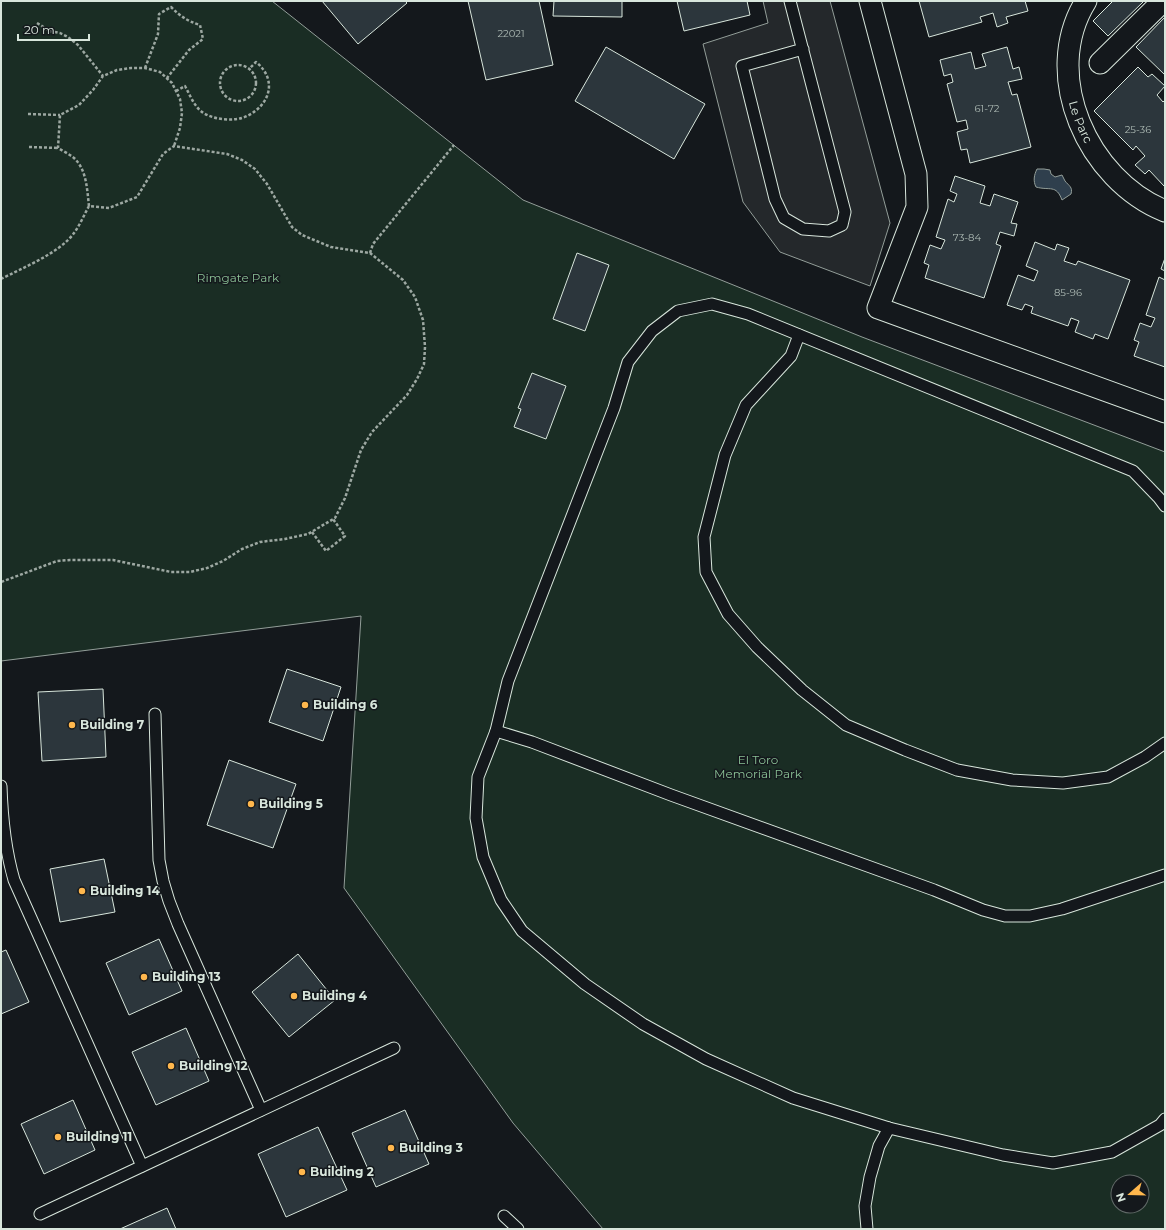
<svg xmlns="http://www.w3.org/2000/svg" width="1166" height="1230" font-family="Montserrat,sans-serif">
  <rect width="100%" height="100%" fill="#14181c"/>
  <path fill="#1a2d24" stroke="#939e99" fill-rule="evenodd" d="M1,1h271l251,199 339,137 303,115v777h-562l-90,-106 -169,-235 17,-272 -360,45zM1118,1182h24v24h-24z"/>
  <polygon fill="#24282b" stroke="#939e99" points="763,1 830,1 890,223 870,286 780,252 743,202 703,44 768,23"/>
  <path fill="#2f3f4d" stroke="#939e99" d="M1037,169h7l6,1 1,4 4,3 7,-2c1,2 2,4 3,6 4,5 8,6 6,13l-9,6c-6,-16 -12,-9 -26,-13 -3,-6 -2,-12 1,-18z"/>
  <g fill="#2c363c" stroke="#d8e6dc">
    <polygon points="322,1 405,1 407,3 358,44"/>
    <polygon points="468,1 539,1 553,65 486,80"/>
    <polygon points="554,1 622,1 622,17 553,16"/>
    <polygon points="677,1 747,1 750,15 684,31"/>
    <polygon points="919,1 1025,1 1028,11 1006,17 1008,23 997,27 993,13 980,17 982,22 929,37"/>
    <polygon points="1113,1 1144,1 1108,36 1093,21"/>
    <polygon points="1165,17 1165,75 1136,47"/>
    <polygon points="606,47 705,104 674,159 575,101"/>
    <polygon points="1007,47 1013,69 1019,67 1022,79 1008,82 1012,95 1017,94 1031,147 970,163 967,149 961,150 957,132 968,129 966,120 957,122 947,84 953,82 951,74 944,76 940,60 971,52 975,69 986,66 982,54"/>
    <polygon points="1138,67 1148,77 1152,74 1165,86 1157,95 1163,102 1165,100 1165,184 1164,186 1149,170 1145,174 1135,165 1145,156 1136,146 1133,150 1094,111"/>
    <polygon points="955,176 985,186 980,203 990,206 994,194 1018,202 1011,223 1017,224 1014,236 1000,232 996,244 1001,246 984,298 925,278 929,265 924,263 930,245 941,249 945,240 936,237 948,199 954,202 957,194 950,191"/>
    <polygon points="1035,242 1055,250 1057,244 1069,248 1064,261 1076,265 1078,261 1130,280 1108,339 1095,334 1093,339 1075,332 1079,321 1071,318 1068,326 1031,313 1033,307 1025,304 1022,310 1007,305 1018,275 1034,281 1038,271 1026,266"/>
    <polygon points="577,253 609,265 585,331 553,319"/>
    <polygon points="1165,258 1165,271 1161,269"/>
    <polygon points="1159,277 1165,280 1165,367 1134,356 1139,342 1134,340 1140,323 1151,327 1155,318 1146,315"/>
    <polygon points="532,373 566,386 546,439 514,427 521,409 518,408"/>
    <polygon points="287,669 341,687 323,741 269,722"/>
    <polygon points="103,689 106,757 42,761 38,692"/>
    <polygon points="229,760 296,784 273,848 207,825"/>
    <polygon points="104,859 115,912 60,922 50,869"/>
    <polygon points="159,939 182,991 129,1015 106,963"/>
    <polygon points="6,950 29,1002 1,1014 1,952"/>
    <polygon points="298,954 335,1000 289,1037 252,992"/>
    <polygon points="186,1028 209,1081 156,1105 132,1052"/>
    <polygon points="73,1100 95,1150 44,1174 21,1124"/>
    <polygon points="405,1110 429,1164 376,1187 352,1133"/>
    <polygon points="318,1127 347,1190 286,1217 258,1154"/>
    <polygon points="167,1208 176,1229 120,1229"/>
  </g>
  <g fill="none" stroke-linecap="round" stroke-linejoin="round">
    <g stroke="#d8e6dc" stroke-width="13">
      <g id="service">
        <polyline points="790,1 845,212 842,225 829,231 803,229 784,218 775,199 742,66 803,49"/>
        <polyline points="799,335 791,356 746,405 725,455 704,537 706,572 728,614 757,647 802,690 846,725 905,750 957,770 1012,780 1063,783 1108,777 1145,757 1165,743"/>
        <polyline points="1165,506 1159,498 1133,471 748,314 712,304 678,311 652,331 628,362 614,408 508,681 496,731 478,777 476,818 483,857 501,900 522,931 585,984 643,1024 706,1059 793,1098 889,1128 1003,1155 1053,1163 1112,1152 1160,1125 1165,1119"/>
        <polyline points="155,714 159,860 163,881 169,901 178,924 261,1110"/>
        <polyline points="496,731 532,742 671,795 934,890 983,910 1005,916 1030,916 1062,909 1165,875"/>
        <path d="M1,786c1,32 4,63 13,94l128,286"/>
        <polyline points="40,1214 394,1048"/>
        <polyline points="504,1216 518,1229"/>
        <polyline points="867,1229 865,1206 870,1177 879,1146 889,1128"/>
      </g>
    </g>
    <g stroke="#d8e6dc" stroke-width="23">
      <g id="minor">
        <polyline points="870,1 916,174 917,207 878,308 1165,412"/>
        <path id="s1" d="M1086,1c-46,74 2,179 79,210"/>
        <polyline points="1100,63 1163,1"/>
      </g>
    </g>
    <g stroke="#9da8a2" stroke-width="2.5" stroke-dasharray="3 2" stroke-linecap="butt">
      <polyline points="37,23 50,31 60,33 68,37 78,45 103,76"/>
      <circle cx="238" cy="83" r="18"/>
      <path d="M145,68l13,-34 1,-20 12,-7c9,9 16,14 29,18l3,14 -14,11 -22,28"/>
      <path d="M176,91l9,-5c5,9 9,20 17,26 11,8 33,10 45,4 23,-11 31,-36 9,-54l-7,7"/>
      <polyline points="28,114 60,115"/>
      <polyline points="29,147 58,148"/>
      <path d="M89,206c-2,-16 -2,-36 -15,-48 -5,-4 -11,-7 -16,-10l2,-33 19,-10 14,-15 10,-14 14,-6 14,-2h14l15,4 12,11 8,16 2,14 -2,15 -6,18"/>
      <polyline points="370,253 373,244 454,145"/>
      <path d="M1,279c21,-11 59,-26 73,-46 6,-8 10,-18 15,-27l20,2 28,-11 26,-43 11,-8 53,8 15,6 13,9 12,15 25,43 10,8 29,12 39,6 33,27 12,17 8,23 2,27 -1,17 -7,15 -10,16 -35,37 -11,18 -16,48 -10,20 -27,16 -23,5 -25,3 -18,7 -19,12 -16,7 -17,4h-19l-58,-12h-43l-13,1 -56,21"/>
      <polyline points="312,532 326,551 345,536 333,519"/>
    </g>
    <use href="#service" stroke="#14181c" stroke-width="11"/>
    <use href="#minor" stroke="#14181c" stroke-width="21"/>
  </g>
  <g fill="#ffb74d" stroke="#14181c" stroke-width="1.5">
    <circle cx="305" cy="705" r="4"/>
    <circle cx="72" cy="725" r="4"/>
    <circle cx="251" cy="804" r="4"/>
    <circle cx="82" cy="891" r="4"/>
    <circle cx="144" cy="977" r="4"/>
    <circle cx="294" cy="996" r="4"/>
    <circle cx="171" cy="1066" r="4"/>
    <circle cx="58" cy="1137" r="4"/>
    <circle cx="391" cy="1148" r="4"/>
    <circle cx="302" cy="1172" r="4"/>
  </g>
  <g text-anchor="middle" stroke-width="3" stroke-linejoin="round" paint-order="stroke">
    <g font-size="10" fill="#adbab4">
      <text x="511" y="37">22021</text>
      <text x="987" y="112">61-72</text>
      <text x="1138" y="133">25-36</text>
      <text x="967" y="241">73-84</text>
      <text x="1068" y="296">85-96</text>
    </g>
    <g font-size="12" fill="#d8e6dc" stroke="#14181c">
      <text dy="4" stroke="none"><textPath href="#s1" startOffset="126">Le Parc</textPath></text>
    </g>
    <g font-size="12" fill="#8ac095" stroke="#14181c">
      <text x="238" y="282">Rimgate Park</text>
      <text x="758" y="764">El Toro<tspan x="758" dy="14">Memorial Park</tspan></text>
    </g>
    <g font-size="12" font-weight="bold" fill="#d8e6dc" stroke="#14181c" text-anchor="start">
      <text x="313" y="709">Building 6</text>
      <text x="80" y="729">Building 7</text>
      <text x="259" y="808">Building 5</text>
      <text x="90" y="895">Building 14</text>
      <text x="152" y="981">Building 13</text>
      <text x="302" y="1000">Building 4</text>
      <text x="179" y="1070">Building 12</text>
      <text x="66" y="1141">Building 11</text>
      <text x="399" y="1152">Building 3</text>
      <text x="310" y="1176">Building 2</text>
    </g>
  </g>
  <rect width="1166" height="1230" fill="none" stroke="#d8e6dc" stroke-width="4"/>
  <g transform="translate(1130 1194) rotate(250)"><circle r="19" fill="#14181c" stroke="#626a69"/>
  <path d="M0-3L7 15L0 10L-7 15Z" fill="#ffb74d"/>
  <text y="-6" font-size="11" font-weight="bold" text-anchor="middle" fill="#d8e6dc">N</text>
  </g>
  <path d="M18 34v6h71v-6" fill="none" stroke="#d8e6dc" stroke-width="2"/>
  <text x="24" y="34" font-size="12" fill="#d8e6dc" stroke="#14181c" stroke-width="3" paint-order="stroke">20 m</text>
</svg>
